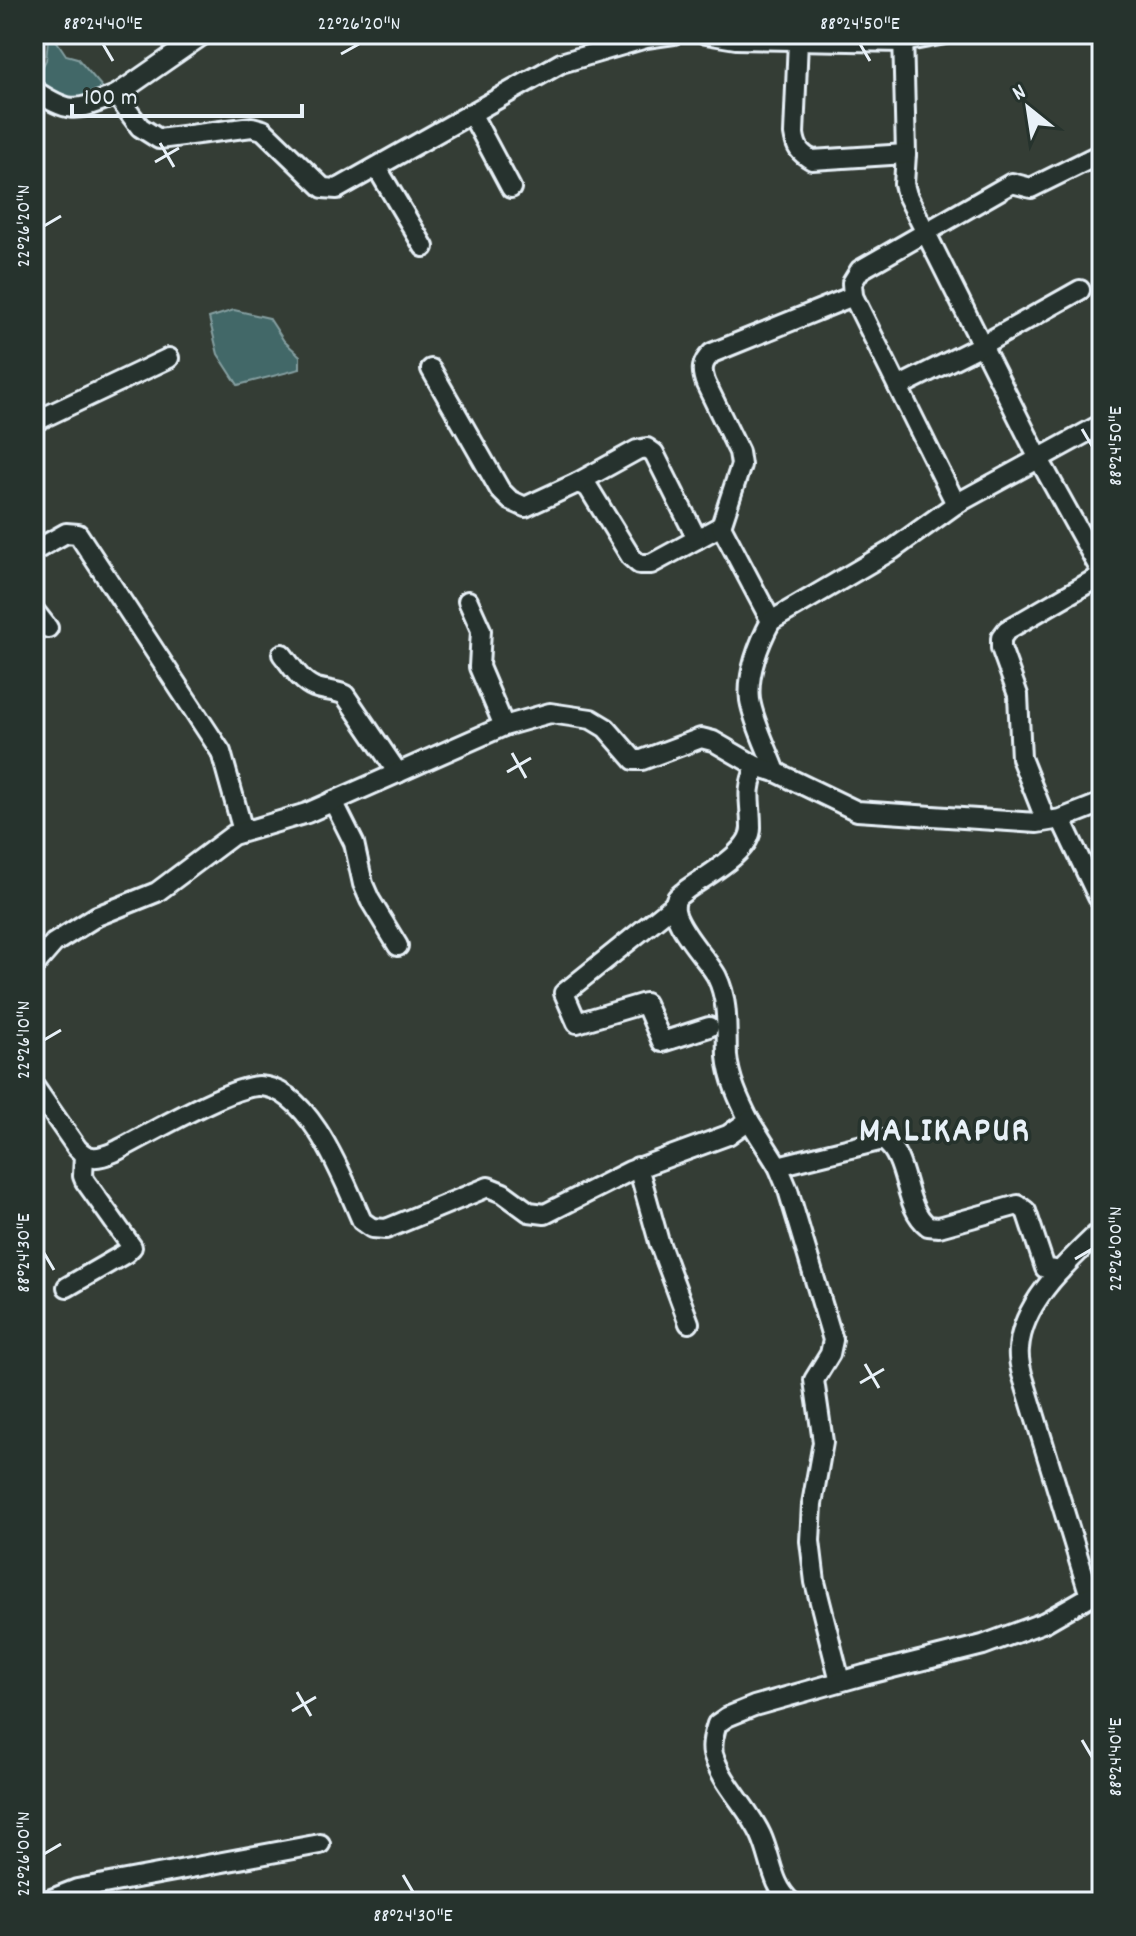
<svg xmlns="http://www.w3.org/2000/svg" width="1136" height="1936" font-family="Dekko,sans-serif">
  <rect width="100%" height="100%" fill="#343d35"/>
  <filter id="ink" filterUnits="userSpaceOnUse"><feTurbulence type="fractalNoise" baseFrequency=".0125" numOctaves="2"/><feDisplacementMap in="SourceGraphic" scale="16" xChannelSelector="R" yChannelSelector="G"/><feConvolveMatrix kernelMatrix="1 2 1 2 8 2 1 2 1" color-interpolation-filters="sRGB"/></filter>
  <g filter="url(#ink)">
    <g fill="#436867" stroke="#859fa1" stroke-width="2">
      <polygon points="54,37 66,55 77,58 103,88 78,101 43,90 36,79 46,60 48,39"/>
      <polygon points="234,310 269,318 284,341 300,356 300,369 238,385 218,354 209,318"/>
    </g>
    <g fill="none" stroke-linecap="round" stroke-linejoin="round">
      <g stroke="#e8f1f8" stroke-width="24">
        <g id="minor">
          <polyline points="706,34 736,39 903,42 945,34"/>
          <polyline points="903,34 906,154 904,184 907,195 1039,459 1102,573"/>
          <path d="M798,40l-4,94c2,14 6,19 18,26l94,-6"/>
          <path d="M34,90c38,25 41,21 82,5l24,32 19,12 93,-12 11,3 60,58 14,1 224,-126 85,-25 28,-4"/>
          <polyline points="116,95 204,34"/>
          <polyline points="471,113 511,188"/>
          <polyline points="377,168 424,247"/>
          <path d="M431,369l69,121 10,10 15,7 52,-24 11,4 43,70 8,7h12l70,-38 20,-61 -2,-13 -33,-68c-5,-13 -5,-21 6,-31l141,-57"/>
          <polyline points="898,387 982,345 1080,290"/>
          <polyline points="34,422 169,358"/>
          <polyline points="577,483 637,450 647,448 654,453 697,539"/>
          <polyline points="956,504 853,296 852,283 860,270 1012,183 1031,188 1102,153"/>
          <polyline points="721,526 771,621"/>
          <polyline points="34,551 66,533 78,534 221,752 243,831"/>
          <polyline points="468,601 481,630 479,667 504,726"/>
          <polyline points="34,610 48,628"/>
          <path d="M282,654c9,11 18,27 32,33 10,4 21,3 31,8l53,78"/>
          <path d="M776,772c-8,-22 -22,-48 -26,-72 -3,-26 9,-57 21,-79l121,-71 64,-46 146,-80"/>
          <polyline points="333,801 354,843 363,884 370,900 398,946"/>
          <polyline points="1061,819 1098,897"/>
          <polyline points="1046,821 1021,758 1018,695 1001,648 1001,638 1007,630 1102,575"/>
          <polyline points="675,904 564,993 577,1023 645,1003 662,1042 709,1027"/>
          <polyline points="34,966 54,943 97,916 157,892 233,835 307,813 504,726 550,713 591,719 606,728 634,760 642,760 701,738 713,741 756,766"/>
          <path d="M34,1086l43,62c11,13 23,10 37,4 30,-15 116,-66 145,-66 51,1 86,97 103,135l10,7 14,1 102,-42 15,6 26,19 16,2 85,-43 98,-36 21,-15c-10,-20 -20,-41 -22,-64 -1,-25 2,-55 -10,-79 -7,-16 -53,-59 -40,-79 2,-3 6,-5 9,-8 19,-14 66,-38 65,-63 0,-28 -6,-32 5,-61l20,6 81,39 180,12 24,-4 41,-16"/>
          <polyline points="749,1120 778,1166 788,1190 833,1340 830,1354 814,1380 823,1442 812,1504 810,1541 815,1582 840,1681"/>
          <path d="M778,1166l105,-26c27,18 19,66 45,86l11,1 79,-22 8,6 19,57 15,3"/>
          <polyline points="638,1167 659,1242 689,1323"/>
          <polyline points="67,1287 126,1253 132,1247 85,1181 83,1176 84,1155"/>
          <path d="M1090,1596l-68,-222c-2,-8 -4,-17 -3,-25 3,-48 51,-89 83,-120"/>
          <polyline points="44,1902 77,1889 320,1844"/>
          <path d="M791,1902c-20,-18 -19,-43 -30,-67 -13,-28 -39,-51 -48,-81 -2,-10 1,-21 4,-30l10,-7 27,-11 110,-31 119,-30 62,-23 45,-26 12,-2"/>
        </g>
      </g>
      <use href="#minor" stroke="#26332d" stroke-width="18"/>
    </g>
  </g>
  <path fill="none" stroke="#e8f1f8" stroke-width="3" d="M103,44l10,17M860,44l10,17M341,54l18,-10M160,143l14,24M155,162l24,-14M44,226l17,-10M1082,429l10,17M512,753l14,25M507,772l24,-14M44,1040l17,-10M44,1253l10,17M1075,1259l17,-10M865,1364l14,24M860,1383l24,-14M297,1692l14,24M292,1711l24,-14M1082,1740l10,17M44,1854l17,-10M403,1875l10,17"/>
  <g text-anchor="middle" stroke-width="7" stroke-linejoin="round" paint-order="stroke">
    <g font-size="36" font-weight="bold" letter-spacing="2" fill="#e8f1f8" stroke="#26332d">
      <text x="945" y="1140">MALIKAPUR</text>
    </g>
  </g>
  <rect width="1136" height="1936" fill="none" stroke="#26332d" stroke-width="88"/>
  <g transform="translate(1028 108) rotate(330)" stroke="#26332d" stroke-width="6" paint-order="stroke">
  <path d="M0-6L14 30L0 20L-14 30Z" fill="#e8f1f8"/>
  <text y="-12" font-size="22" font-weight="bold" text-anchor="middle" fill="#e8f1f8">N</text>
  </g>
  <path d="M72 104v12h230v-12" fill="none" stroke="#e8f1f8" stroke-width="4"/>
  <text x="84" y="104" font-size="24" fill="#e8f1f8" stroke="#26332d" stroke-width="6" paint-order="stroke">100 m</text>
  <rect x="44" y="44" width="1048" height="1848" fill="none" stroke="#e8f1f8" stroke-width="3"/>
  <g font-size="20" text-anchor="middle" fill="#e8f1f8">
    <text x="103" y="29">88°24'40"E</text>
    <text x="359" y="29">22°26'20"N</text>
    <text x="860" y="29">88°24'50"E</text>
    <text transform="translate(22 226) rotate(-90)" y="7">22°26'20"N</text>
    <text transform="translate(1114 446) rotate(-90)" y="7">88°24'50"E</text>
    <text transform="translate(22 1040) rotate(-90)" y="7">22°26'10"N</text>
    <text transform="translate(1114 1249) rotate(-90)" y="7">22°26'00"N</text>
    <text transform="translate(22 1253) rotate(-90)" y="7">88°24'30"E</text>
    <text transform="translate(1114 1757) rotate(-90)" y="7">88°24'40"E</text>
    <text transform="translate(22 1854) rotate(-90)" y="7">22°26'00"N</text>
    <text x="413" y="1921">88°24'30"E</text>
  </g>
</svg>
